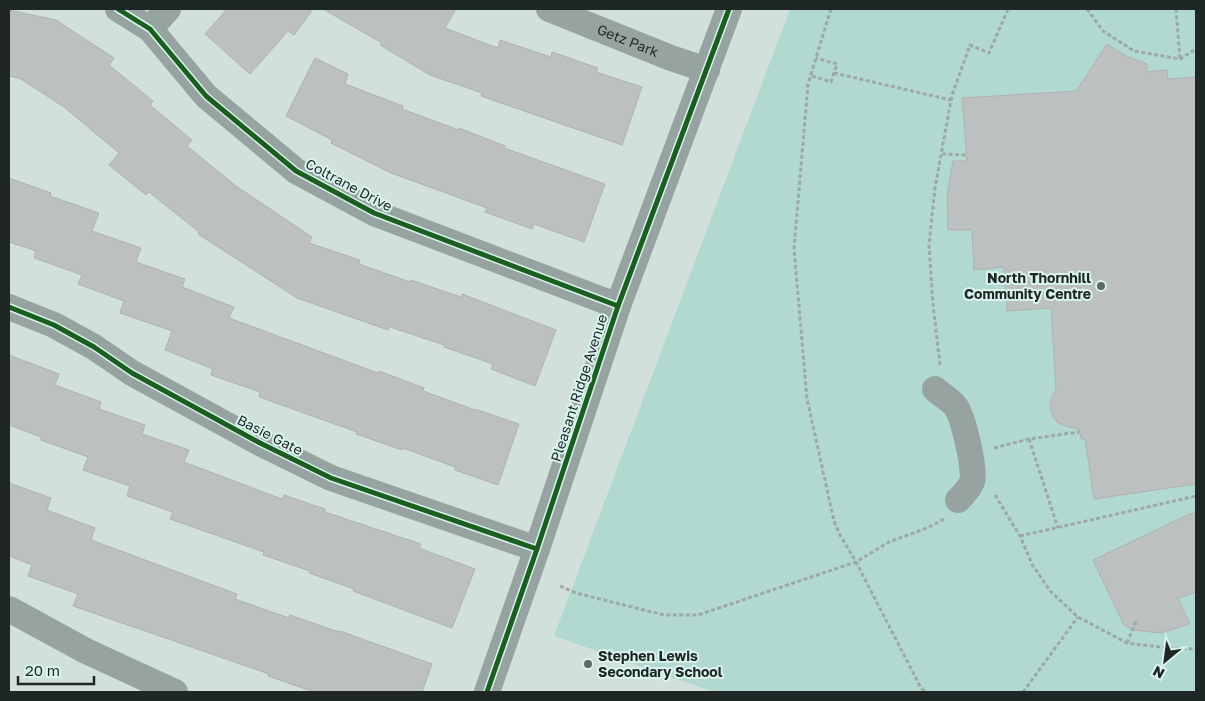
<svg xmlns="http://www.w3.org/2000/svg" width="1205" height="701" font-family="'Golos Text',sans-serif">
  <rect width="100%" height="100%" fill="#d2e0dc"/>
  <polygon fill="#b2d9cf" points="790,9 1196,9 1196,692 714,692 554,636"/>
  <g fill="#bdc0c0" stroke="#afb2b3">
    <polygon points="227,9 313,9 294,35 288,31 250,74 205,34"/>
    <polygon points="323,9 456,9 445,28 498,48 500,40 551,57 552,52 598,68 596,72 642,87 622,145 481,96 482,93 430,75 380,45 382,43"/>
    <polygon points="9,10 56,20 114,58 109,65 153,101 150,105 192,140 187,146 236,186 312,237 309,243 360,260 359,264 410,282 411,280 461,297 462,294 556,330 535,386 491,369 493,364 444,347 444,345 390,327 388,330 297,298 198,234 199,232 149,192 146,195 109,165 119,153 64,107 19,78 9,76"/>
    <polygon points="1107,44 1126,56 1147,64 1147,72 1167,70 1168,79 1196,77 1196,484 1094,499 1085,439 1081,439 1079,429 1065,426 1057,422 1053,417 1050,408 1051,399 1056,389 1051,308 1007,311 1004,267 974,270 972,230 948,230 947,196 953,161 967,161 962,98 1076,91"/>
    <polygon points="315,58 348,74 345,84 403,106 402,109 459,130 459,128 505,146 504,148 605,184 584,242 534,224 532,229 485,212 487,208 391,173 331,143 332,140 286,116"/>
    <polygon points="9,178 51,193 50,196 99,213 92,231 141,248 136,262 185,279 182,287 234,307 229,318 378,373 379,371 424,388 423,391 475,410 475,409 519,424 498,485 455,470 455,467 403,448 402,450 356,434 357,432 259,397 260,392 211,375 213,369 165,350 172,331 120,313 124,301 78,284 82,275 34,258 36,251 9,242"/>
    <polygon points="9,355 59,374 55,385 101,402 99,409 145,425 142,434 189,450 184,462 282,499 284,495 325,509 325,512 421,544 419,548 475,569 452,628 353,591 354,589 309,573 310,571 263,555 264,552 170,519 173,512 127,496 130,486 83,470 88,457 41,440 41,437 9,425"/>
    <polygon points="9,483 51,498 47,510 95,528 91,540 237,594 235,599 289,618 290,615 339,632 340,631 432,664 422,692 314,692 268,676 269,674 73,606 78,594 28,576 32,565 9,556"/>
    <polygon points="1196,511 1196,592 1178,598 1190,624 1161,633 1132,630 1124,625 1093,560"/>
  </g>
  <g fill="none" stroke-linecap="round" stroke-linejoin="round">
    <g stroke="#9ca9a5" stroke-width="3" stroke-dasharray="4 2.5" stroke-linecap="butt">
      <polyline points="831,9 808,84 794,249 807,399 834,521 840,535 856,562 921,688 925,692"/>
      <polyline points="1087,9 1103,31 1134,51 1180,59 1196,49"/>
      <polyline points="1176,9 1180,59"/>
      <polyline points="834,73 951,100"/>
      <polyline points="812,76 831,82 837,64 816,58"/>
      <polyline points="942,154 967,155"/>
      <polyline points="940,365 933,305 929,245 935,188 952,95 970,45 989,53 1008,9"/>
      <polyline points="1029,439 1058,528"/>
      <polyline points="994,448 1029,439 1079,432"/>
      <polyline points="995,495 1020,536 1032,564 1050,591 1078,617 1127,643 1168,648 1196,649"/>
      <polyline points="1020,536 1196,496"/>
      <polyline points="560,586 576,593 664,615 698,615 856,562 889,542 927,528 944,519"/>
      <polyline points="1127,643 1137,619"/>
      <polyline points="1023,692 1078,617"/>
    </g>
    <g stroke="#96a3a0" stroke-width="26">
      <polyline points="118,9 150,29 206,96 296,171 374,213 618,306"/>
      <path id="s1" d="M549,9l122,49 36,12"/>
      <polyline points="150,29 168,9"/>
      <polyline points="9,307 54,325 94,347 132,373 260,443 331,478 537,549"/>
      <path d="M935,389c6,6 16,11 21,18 7,10 20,63 16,75 -3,7 -8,12 -14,18"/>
      <polyline points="9,609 86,651 175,692"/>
      <polyline points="487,692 537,549 618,306 729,9"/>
    </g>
    <g stroke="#d9f3ed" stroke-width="8">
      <g id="cycleway">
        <polyline points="118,9 150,29 206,96 296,171 374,213 618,306"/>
        <polyline points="9,307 54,325 94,347 132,373 260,443 331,478 537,549"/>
        <polyline points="487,692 537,549 618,306 729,9"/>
      </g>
    </g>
    <use href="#cycleway" stroke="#1b5e20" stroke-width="5"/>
  </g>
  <g fill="#5d6865" stroke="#d9f3ed" stroke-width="2">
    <circle cx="1101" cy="286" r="5"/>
    <circle cx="588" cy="664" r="5"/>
  </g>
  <g text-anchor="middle" stroke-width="4" stroke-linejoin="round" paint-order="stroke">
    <g font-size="14" fill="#1e2725" stroke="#d9f3ed">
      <text dy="5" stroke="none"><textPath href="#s1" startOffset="85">Getz Park</textPath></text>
      <text transform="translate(349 185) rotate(28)" y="5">Coltrane Drive</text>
      <text transform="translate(579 388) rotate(-72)" y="5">Pleasant Ridge Avenue</text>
      <text transform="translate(270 435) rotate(27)" y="5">Basie Gate</text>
    </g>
    <g font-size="14" font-weight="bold" fill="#1e2725" stroke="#d9f3ed" text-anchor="end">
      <text x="1091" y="283">North Thornhill<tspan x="1091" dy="16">Community Centre</tspan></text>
      <text x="598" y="661" text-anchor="start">Stephen Lewis<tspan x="598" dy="16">Secondary School</tspan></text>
    </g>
  </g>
  <rect width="1205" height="701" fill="none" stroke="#1e2725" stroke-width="20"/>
  <g transform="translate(1165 661) rotate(209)" stroke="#d9f3ed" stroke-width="4" paint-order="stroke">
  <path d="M0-4L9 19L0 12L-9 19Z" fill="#1e2725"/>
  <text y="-8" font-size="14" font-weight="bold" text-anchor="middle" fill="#1e2725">N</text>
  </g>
  <path d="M18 676v8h76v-8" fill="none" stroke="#1e2725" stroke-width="2.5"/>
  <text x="25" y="676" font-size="15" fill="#1e2725" stroke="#d9f3ed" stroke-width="4" paint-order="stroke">20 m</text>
</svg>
